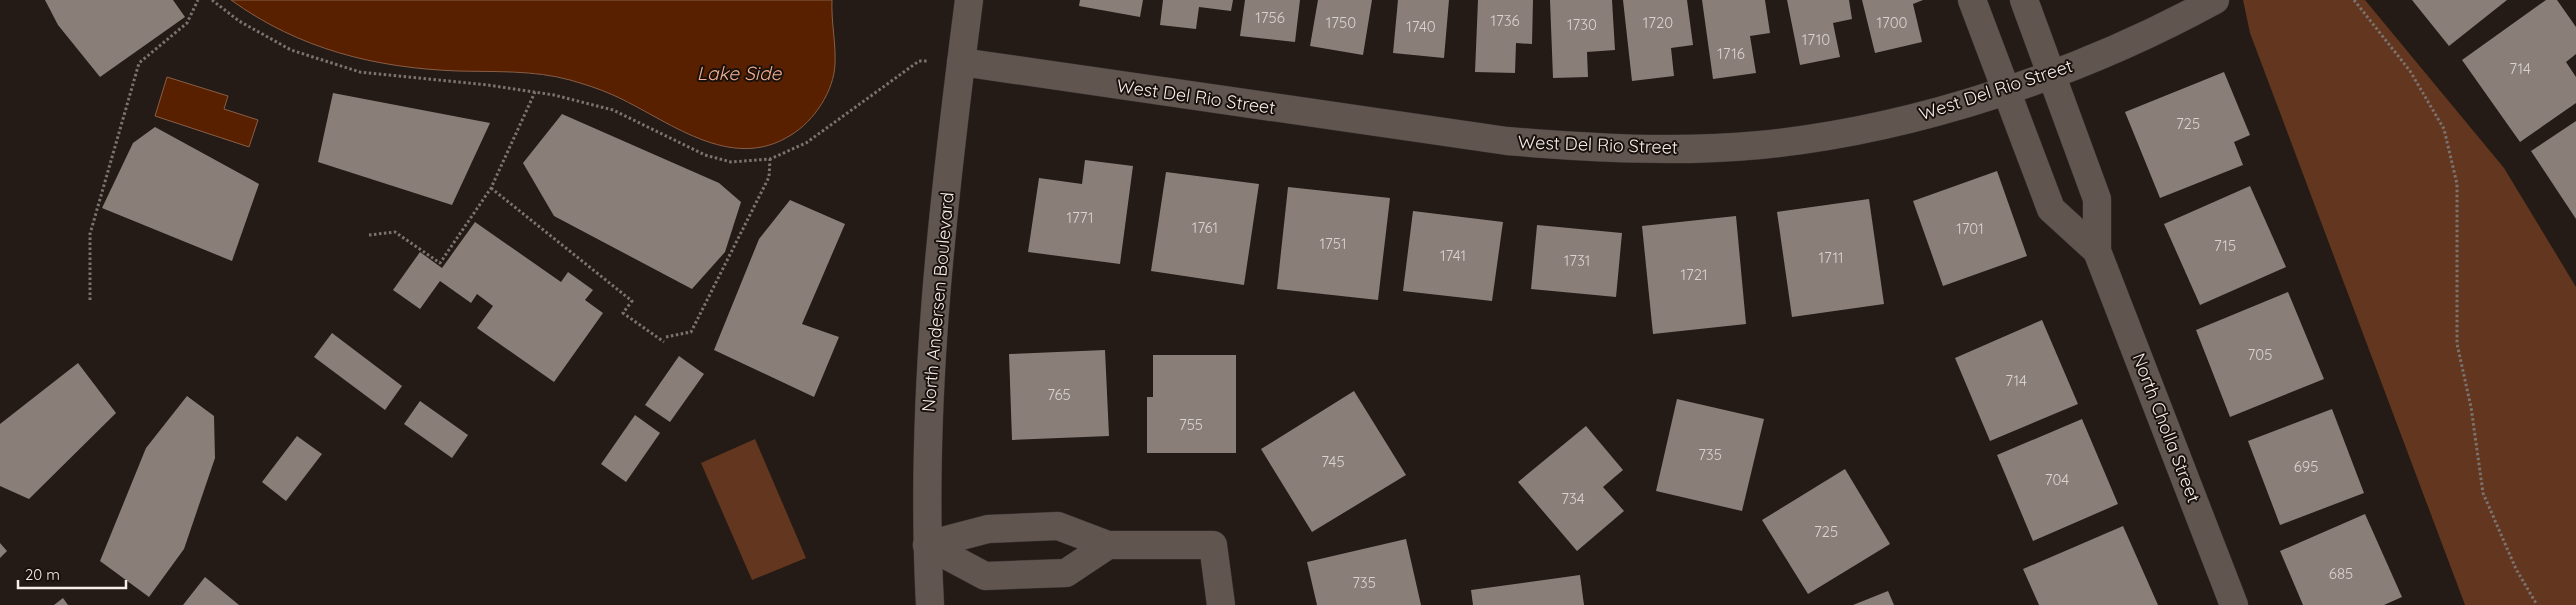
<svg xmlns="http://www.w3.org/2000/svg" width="2576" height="605" font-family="Quicksand,sans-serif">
  <rect width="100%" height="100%" fill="#241a16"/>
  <g fill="#63361f">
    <polygon points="2243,0 2365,0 2504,168 2576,287 2576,605 2465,605 2250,33"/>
    <polygon points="755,439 806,558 752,580 701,463"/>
  </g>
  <g fill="#592000" stroke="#885e47">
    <path d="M231,0h601c-1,21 4,43 3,64 -1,27 -21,57 -44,71 -61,39 -124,-16 -178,-40 -13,-6 -29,-11 -43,-15 -36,-10 -75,-8 -112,-9 -83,-3 -159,-22 -227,-71z"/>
    <polygon points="167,77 228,96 224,109 258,120 249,147 155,116"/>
  </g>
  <g fill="#8a7e78">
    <polygon points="45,0 173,0 185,17 100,77 58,25"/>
    <polygon points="1080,0 1143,0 1140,17 1079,6"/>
    <polygon points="1163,0 1233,0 1231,11 1199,7 1196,29 1160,25"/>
    <polygon points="1245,0 1300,0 1295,42 1240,36"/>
    <polygon points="1318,0 1372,0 1363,55 1310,46"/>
    <polygon points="1398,0 1449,0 1444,58 1393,53"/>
    <polygon points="1478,0 1533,0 1532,44 1516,43 1515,73 1475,72"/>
    <polygon points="1550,0 1612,0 1615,50 1587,52 1588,77 1553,78"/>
    <polygon points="1623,0 1687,0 1693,45 1671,48 1674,76 1632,81"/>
    <polygon points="1702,0 1765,0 1770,33 1750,36 1756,73 1713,79"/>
    <polygon points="1787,0 1849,0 1852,19 1833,23 1840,57 1800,65"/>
    <polygon points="1862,0 1923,0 1913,4 1922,42 1875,53"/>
    <polygon points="2412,0 2507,0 2449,46"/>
    <polygon points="2546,0 2557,0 2576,27 2576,54 2566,62 2576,77 2576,103 2520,142 2462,60"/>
    <polygon points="2224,72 2250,135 2234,142 2243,165 2160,198 2125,112"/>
    <polygon points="333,93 490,123 452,205 318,162"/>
    <polygon points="562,114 719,183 741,202 725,252 692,289 554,216 523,163"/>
    <polygon points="2576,121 2576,219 2531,151"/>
    <polygon points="155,127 259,184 232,261 102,208 133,143"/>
    <polygon points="1085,160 1133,166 1120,264 1028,252 1039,178 1082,184"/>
    <polygon points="1997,171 2027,256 1943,286 1913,201"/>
    <polygon points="1166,172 1259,184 1244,285 1151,271"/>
    <polygon points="2250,186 2286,267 2200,305 2164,224"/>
    <polygon points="1288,187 1390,198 1378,300 1277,289"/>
    <polygon points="1869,199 1884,304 1792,317 1777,212"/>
    <polygon points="790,200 845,224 802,324 839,337 814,397 714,350 759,239"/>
    <polygon points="1413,211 1503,222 1492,301 1403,291"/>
    <polygon points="1736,216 1746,324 1653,334 1642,226"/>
    <polygon points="475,222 561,282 568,272 593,290 585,300 603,313 554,382 477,328 493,306 477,294 471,303 440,281 420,309 393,290 420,252 442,268"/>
    <polygon points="1537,225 1622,233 1616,297 1531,289"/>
    <polygon points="2288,292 2324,379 2230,417 2196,330"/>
    <polygon points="2042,320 2078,404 1990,441 1955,358"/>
    <polygon points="332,333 402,386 385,410 314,357"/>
    <polygon points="1105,350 1109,436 1012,440 1009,354"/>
    <polygon points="1153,355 1236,355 1236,453 1147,453 1147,397 1153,397"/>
    <polygon points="679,356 704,374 670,422 645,405"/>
    <polygon points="78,363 116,413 29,499 0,486 0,424"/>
    <polygon points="1354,391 1406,475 1312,532 1261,449"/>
    <polygon points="187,396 214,416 215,458 184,549 149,597 100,561 146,448"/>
    <polygon points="1677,399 1764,419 1742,511 1656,491"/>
    <polygon points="420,401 468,435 452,458 404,424"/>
    <polygon points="2332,409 2364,493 2280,525 2248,441"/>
    <polygon points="635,415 660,433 626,482 601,464"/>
    <polygon points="2082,419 2118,504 2033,541 1997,455"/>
    <polygon points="1586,426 1623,470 1603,487 1624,511 1577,551 1518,482"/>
    <polygon points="297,436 322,454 286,501 262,482"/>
    <polygon points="1845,469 1890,544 1808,594 1762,520"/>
    <polygon points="2365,514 2402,597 2384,605 2303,605 2280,551"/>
    <polygon points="2123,526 2158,605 2039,605 2023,569"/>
    <polygon points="1406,539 1421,605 1317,605 1307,562"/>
    <polygon points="0,543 7,551 0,558"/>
    <polygon points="1580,575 1584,605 1473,605 1471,590"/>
    <polygon points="205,577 239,605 183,605"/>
    <polygon points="1888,591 1894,605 1853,605"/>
    <polygon points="63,598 68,605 54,605"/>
  </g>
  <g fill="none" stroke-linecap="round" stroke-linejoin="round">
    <g stroke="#3c3432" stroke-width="29">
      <g id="minor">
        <polyline points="1972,0 2051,209 2097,251"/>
        <polyline points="2024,0 2097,199 2097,251 2234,605"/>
        <path d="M961,62l546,79c84,7 169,12 253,4 154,-15 320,-71 455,-145"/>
        <polyline points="927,545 988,529 1058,526 1108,545 1213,545 1221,605"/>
        <polyline points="927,545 985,576 1066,573 1108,545"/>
        <path d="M930,605c-11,-203 13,-404 39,-605"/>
      </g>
    </g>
    <g stroke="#7b736f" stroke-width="3" stroke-dasharray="2.5 2.5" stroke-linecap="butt">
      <polyline points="212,0 239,21 291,50 360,72 488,85 554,95 613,110 705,155 731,162 770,159 806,143 919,61 929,61"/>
      <polyline points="2354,0 2410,71 2444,129 2457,184 2457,344 2471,407 2483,493 2516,569 2537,605"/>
      <polyline points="491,188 632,301 623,313 664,342"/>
      <polyline points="369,235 395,232 440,263 491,188 535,92"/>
      <polyline points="90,300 90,234 139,63 187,23 198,0"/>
      <polyline points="666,337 691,332 769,177 770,159"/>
    </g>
    <use href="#minor" stroke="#615550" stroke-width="28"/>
  </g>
  <g text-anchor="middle" stroke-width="4" stroke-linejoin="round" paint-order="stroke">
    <g font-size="15" fill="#dbd3cf">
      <text x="1270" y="23">1756</text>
      <text x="1505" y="26">1736</text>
      <text x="1341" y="28">1750</text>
      <text x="1658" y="28">1720</text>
      <text x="1892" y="28">1700</text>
      <text x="1582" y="30">1730</text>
      <text x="1421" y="32">1740</text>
      <text x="1816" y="45">1710</text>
      <text x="1731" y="59">1716</text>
      <text x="2520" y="74">714</text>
      <text x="2188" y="129">725</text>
      <text x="1080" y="223">1771</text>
      <text x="1205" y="233">1761</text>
      <text x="1970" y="234">1701</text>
      <text x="1333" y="249">1751</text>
      <text x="2225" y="251">715</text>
      <text x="1453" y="261">1741</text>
      <text x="1831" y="263">1711</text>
      <text x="1577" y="266">1731</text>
      <text x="1694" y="280">1721</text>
      <text x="2260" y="360">705</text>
      <text x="2016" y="386">714</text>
      <text x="1059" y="400">765</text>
      <text x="1191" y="430">755</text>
      <text x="1710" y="460">735</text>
      <text x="1333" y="467">745</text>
      <text x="2306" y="472">695</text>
      <text x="2057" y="485">704</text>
      <text x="1573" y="504">734</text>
      <text x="1826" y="537">725</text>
      <text x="2341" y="579">685</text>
      <text x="1364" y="588">735</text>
    </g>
    <g font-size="18" fill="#f6efec" stroke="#1a110d">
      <text transform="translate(1996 90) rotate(-18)" y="6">West Del Rio Street</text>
      <text transform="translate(1196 97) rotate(8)" y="6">West Del Rio Street</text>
      <text transform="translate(1598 145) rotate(2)" y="6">West Del Rio Street</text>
      <text transform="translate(938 302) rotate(-85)" y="6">North Andersen Boulevard</text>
      <text transform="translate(2166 428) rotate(69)" y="6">North Cholla Street</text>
    </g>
    <g font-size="19" font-style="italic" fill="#f3b091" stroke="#1a110d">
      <text x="739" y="80">Lake Side</text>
    </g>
  </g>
  <path d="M18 580v8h108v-8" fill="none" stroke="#f6efec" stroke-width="2.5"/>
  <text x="25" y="580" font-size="15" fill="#f6efec" stroke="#1a110d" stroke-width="4" paint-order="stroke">20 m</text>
</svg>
